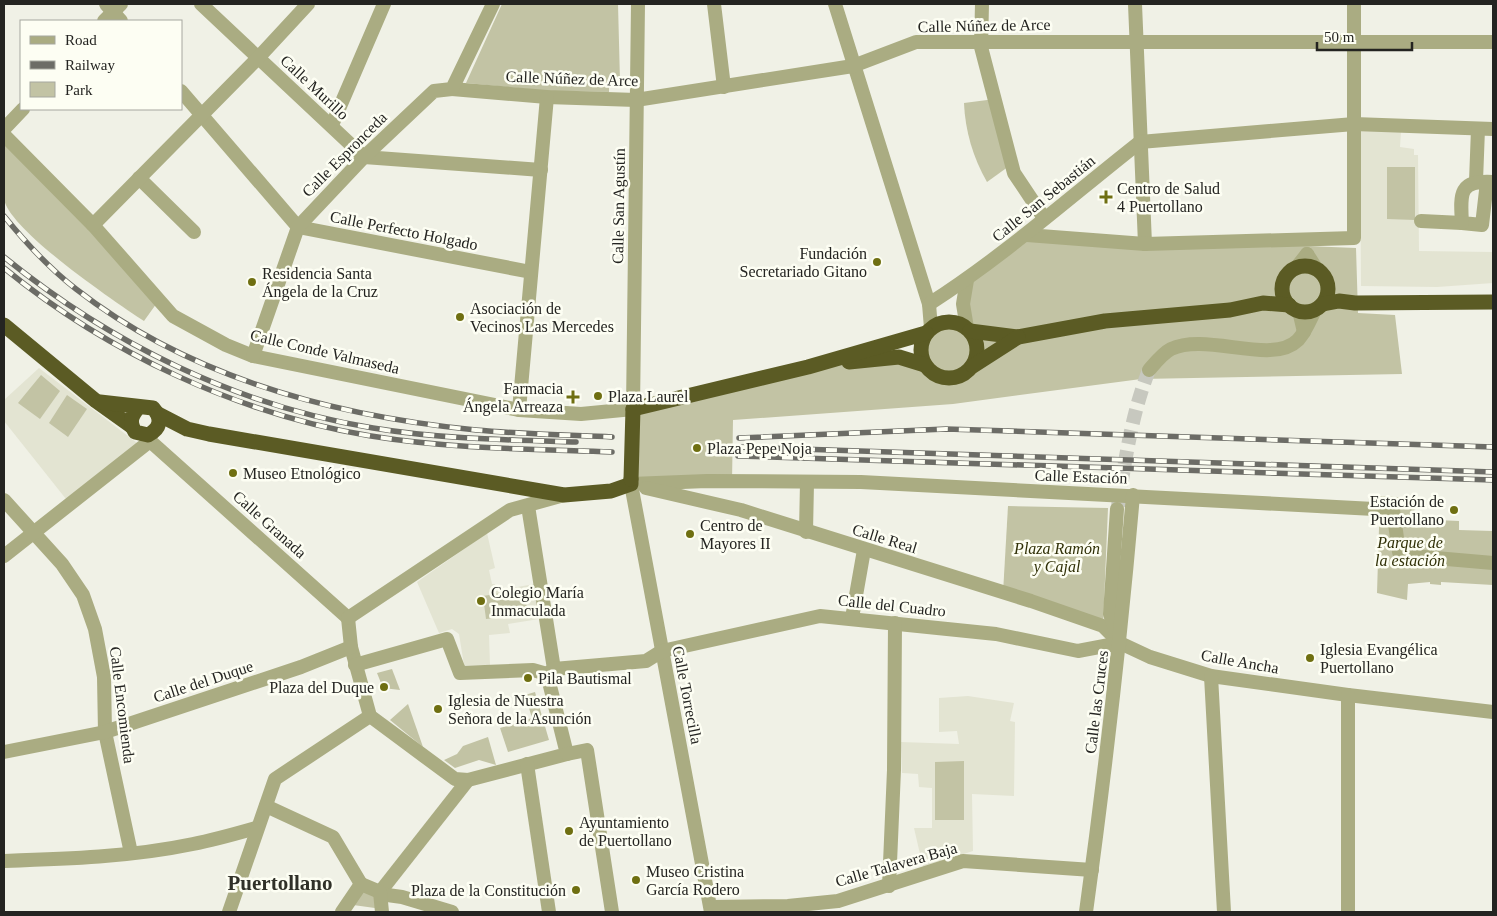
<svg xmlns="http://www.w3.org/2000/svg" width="1497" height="916" font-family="'Times New Roman',serif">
  <rect width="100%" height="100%" fill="#f0f1e6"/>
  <g fill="#e3e4d2">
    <polygon points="1360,130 1401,131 1400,147 1414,149 1414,155 1418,155 1419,251 1493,252 1493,283 1437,287 1361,286"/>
    <polygon points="39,368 137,443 66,499 4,421 4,400"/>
    <polygon points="487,533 495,568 489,570 492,584 495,584 496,591 534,584 539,619 508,624 510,633 489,635 490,665 464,665 459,634 452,629 439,633 417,582"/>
    <polygon points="968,696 1014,703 1010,721 1015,722 1014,796 972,794 973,851 923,867 914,828 932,828 932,788 919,787 918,774 902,773 901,742 959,744 957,731 939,732 939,698"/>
  </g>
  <g fill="#c2c3a4">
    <polygon points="502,4 618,4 620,81 609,81 609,92 548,91 466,83"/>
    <path d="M995,99l17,65 -25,18c-14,-24 -22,-52 -23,-79z"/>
    <path d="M4,135l155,165 -15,21c-29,-19 -135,-91 -140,-122 -4,-20 0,-44 0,-64z"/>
    <polygon points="1387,167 1415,167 1415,220 1387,219"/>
    <path d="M1027,235l329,13 2,65 37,2 7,59 -261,5 -188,25 -220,16 -1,62 -101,2 2,-75 175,-42 91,-10 26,7c-7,-17 -1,-41 22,-42 6,0 14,4 19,6l1,-48z"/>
    <polygon points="41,375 60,391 40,419 18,403"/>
    <polygon points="67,395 87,409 68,437 49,423"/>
    <polygon points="1380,496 1415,498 1414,519 1459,521 1459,530 1493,531 1493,585 1441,582 1441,585 1430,584 1430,582 1408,584 1407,600 1377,593"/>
    <polygon points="1008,506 1108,508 1103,626 1003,593"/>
    <polygon points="524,589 528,614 486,619 483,596"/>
    <polygon points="392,669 400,690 383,688 377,673"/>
    <polygon points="535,692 549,740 508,752 500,728 532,718 525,695"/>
    <polygon points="408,704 423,747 390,720"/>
    <polygon points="488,737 496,765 479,760 455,768 444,760 457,754 463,746"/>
    <polygon points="964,761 964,820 935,820 935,762"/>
    <polygon points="369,886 382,909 346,904"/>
  </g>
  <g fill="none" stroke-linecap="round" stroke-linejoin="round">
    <path stroke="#c7c8bf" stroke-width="14" stroke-dasharray="14 7" stroke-linecap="butt" d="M1118,506c7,-46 14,-93 31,-136"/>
    <g stroke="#aaac82" stroke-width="14">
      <polyline points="106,4 121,21"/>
      <polyline points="201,4 364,157 541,170"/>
      <polyline points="714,4 724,87"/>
      <polyline points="835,4 929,304 931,328"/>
      <polyline points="982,4 981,47 1014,173 1044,218"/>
      <polyline points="1135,4 1145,244"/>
      <polyline points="104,21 121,4"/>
      <polyline points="452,89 547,97 636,100 853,66 916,42 1493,42"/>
      <polyline points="181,91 298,227 531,272"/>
      <polyline points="332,125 384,4"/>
      <polyline points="4,129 23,109"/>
      <polyline points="4,135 93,225 173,316 226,345 253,356 519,410 581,414 633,409 638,4"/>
      <polyline points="1140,142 1354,124 1493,129"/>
      <polyline points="139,178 194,232"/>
      <polyline points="1476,181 1478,129"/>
      <path d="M1487,182l-5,43 -20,-2c-2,-30 -3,-43 31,-41"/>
      <polyline points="1421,221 1462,223"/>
      <polyline points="93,225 258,58 308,4"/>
      <polyline points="1027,235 1145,244 1354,238 1354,4"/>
      <polyline points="1307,254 1316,268"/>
      <polyline points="1296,268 1307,254"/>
      <polyline points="967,280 963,304 967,328"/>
      <path d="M929,304c75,-48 141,-107 211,-162"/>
      <polyline points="1299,311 1304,332"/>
      <polyline points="253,356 298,227 364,157 434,91 452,89 493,4"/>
      <path d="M1149,370c6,-7 14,-17 22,-21 36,-17 101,17 127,-9 8,-9 12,-20 17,-30"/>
      <polyline points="519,410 547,97"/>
      <polyline points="148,435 150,441 348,618"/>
      <polyline points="631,484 707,481 861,482 1393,510 1399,552 1424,557 1493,563"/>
      <polyline points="631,484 711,912"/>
      <polyline points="646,488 741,510 1031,601 1103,626 1120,643 1150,657 1211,676 1348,695 1493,712"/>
      <polyline points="4,500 62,564 83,595 95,629 104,677 105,732 131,853"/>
      <polyline points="528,506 554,669"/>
      <polyline points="1117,509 1110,614 1118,638"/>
      <polyline points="806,532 807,483"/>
      <polyline points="4,556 150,441"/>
      <polyline points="348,618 351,647 370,716 455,779 468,780 567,754 547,674 554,669 646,661 662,651 820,616 996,634 1078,651 1120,643"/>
      <polyline points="348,618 510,510 564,495"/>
      <polyline points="852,618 864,550"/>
      <polyline points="355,665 447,639 460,673 533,670 547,674"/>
      <polyline points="1211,676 1224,912"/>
      <polyline points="4,752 105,732 301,667 351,647"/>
      <polyline points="567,754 587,750 612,912"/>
      <polyline points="527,764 549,912"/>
      <polyline points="266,806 333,837 361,884"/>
      <path d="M4,861c63,-2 127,-4 189,-17 21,-4 42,-10 63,-16"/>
      <polyline points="889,886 894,770 895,623"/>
      <polyline points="380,892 468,780"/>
      <polyline points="380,894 402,897 452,912"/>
      <polyline points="711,907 788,906 838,901 963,861 1092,870"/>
      <polyline points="229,912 275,779 370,716"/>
      <polyline points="342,912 361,884 380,892 382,912"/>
      <path d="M1086,912c19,-139 35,-277 47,-417"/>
      <polyline points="1348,912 1348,695"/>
    </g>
    <g stroke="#5b5b24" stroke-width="15">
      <circle cx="1305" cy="289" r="23"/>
      <polyline points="1323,304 1339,301 1355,303 1493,302"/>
      <circle cx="949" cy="350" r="28"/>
      <polyline points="4,325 96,401 131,426"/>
      <polyline points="970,331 1018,337 1105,321 1230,310 1263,303 1289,305"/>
      <polyline points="849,362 899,357 925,365"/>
      <polyline points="973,366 1018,337"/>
      <path d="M100,402l53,6c10,11 7,21 -5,27l-13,-3c-6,-10 -4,-16 3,-24"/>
      <polyline points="633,409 808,367 926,333"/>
      <polyline points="158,414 187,429 209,434 564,495 611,491 631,484 631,479"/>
    </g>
    <g stroke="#6c6c66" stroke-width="5.5">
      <g id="rail">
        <path d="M4,216c21,26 45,52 72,73 114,89 258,127 400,141 45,4 91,5 136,7"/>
        <path d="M4,257c106,86 233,149 369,171 67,11 135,12 203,14"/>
        <path d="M4,268c104,85 234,146 367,168 80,13 161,13 241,16"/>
        <polyline points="739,438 946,429 1493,447"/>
        <polyline points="738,447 1493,472"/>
        <polyline points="738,456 1493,480"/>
      </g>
    </g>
    <use href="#rail" stroke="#fdfef3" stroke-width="4" stroke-dasharray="11" stroke-linecap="butt"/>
    <polyline stroke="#5b5b24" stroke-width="15" points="631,479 633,409"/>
  </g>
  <g fill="#6f6f11" stroke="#fdfef3" stroke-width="2">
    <path d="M1103.5 189.5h5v5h5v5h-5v5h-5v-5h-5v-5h5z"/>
    <circle cx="877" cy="262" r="5"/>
    <circle cx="252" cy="282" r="5"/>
    <circle cx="460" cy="317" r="5"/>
    <circle cx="598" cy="396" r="5"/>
    <path d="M570.5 389.5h5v5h5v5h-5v5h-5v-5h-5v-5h5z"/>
    <circle cx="697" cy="448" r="5"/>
    <circle cx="233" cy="473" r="5"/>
    <circle cx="1454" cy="510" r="5"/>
    <circle cx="690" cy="534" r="5"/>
    <circle cx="481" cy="601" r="5"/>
    <circle cx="1310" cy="658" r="5"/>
    <circle cx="528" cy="678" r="5"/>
    <circle cx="384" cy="687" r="5"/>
    <circle cx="438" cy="709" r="5"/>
    <circle cx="569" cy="831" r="5"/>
    <circle cx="636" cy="880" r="5"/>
    <circle cx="576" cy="890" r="5"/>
  </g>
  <g text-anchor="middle" stroke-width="5" stroke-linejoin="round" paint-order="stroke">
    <g font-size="16" fill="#242421" stroke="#fdfef3">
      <text transform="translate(984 25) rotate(-1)" y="6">Calle Núñez de Arce</text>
      <text transform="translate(572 78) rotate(2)" y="6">Calle Núñez de Arce</text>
      <text transform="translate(315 87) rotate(43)" y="6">Calle Murillo</text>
      <text transform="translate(344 154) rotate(-45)" y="6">Calle Espronceda</text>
      <text transform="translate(1043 198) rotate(-39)" y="6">Calle San Sebastián</text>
      <text transform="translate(618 206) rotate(-89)" y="6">Calle San Agustín</text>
      <text transform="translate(404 230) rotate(11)" y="6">Calle Perfecto Holgado</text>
      <text transform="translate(325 351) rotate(13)" y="6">Calle Conde Valmaseda</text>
      <text transform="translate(1081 476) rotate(2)" y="6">Calle Estación</text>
      <text transform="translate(270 524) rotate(42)" y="6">Calle Granada</text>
      <text transform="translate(885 538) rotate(17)" y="6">Calle Real</text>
      <text transform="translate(892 605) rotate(6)" y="6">Calle del Cuadro</text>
      <text transform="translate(1240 661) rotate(10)" y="6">Calle Ancha</text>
      <text transform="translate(203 681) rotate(-18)" y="6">Calle del Duque</text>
      <text transform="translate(688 695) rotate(79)" y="6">Calle Torrecilla</text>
      <text transform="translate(1096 702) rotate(-83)" y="6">Calle las Cruces</text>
      <text transform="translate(123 705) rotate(83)" y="6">Calle Encomienda</text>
      <text transform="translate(896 864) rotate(-16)" y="6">Calle Talavera Baja</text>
    </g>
    <g font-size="16" fill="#242421" stroke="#fdfef3" text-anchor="start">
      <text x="1117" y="194">Centro de Salud<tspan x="1117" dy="18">4 Puertollano</tspan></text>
      <text x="867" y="259" text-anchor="end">Fundación<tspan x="867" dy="18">Secretariado Gitano</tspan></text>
      <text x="262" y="279">Residencia Santa<tspan x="262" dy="18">Ángela de la Cruz</tspan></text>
      <text x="470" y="314">Asociación de<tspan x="470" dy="18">Vecinos Las Mercedes</tspan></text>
      <text x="563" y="394" text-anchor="end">Farmacia<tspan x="563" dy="18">Ángela Arreaza</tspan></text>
      <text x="608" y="402">Plaza Laurel</text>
      <text x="707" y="454">Plaza Pepe Noja</text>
      <text x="243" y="479">Museo Etnológico</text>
      <text x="1444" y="507" text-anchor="end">Estación de<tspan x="1444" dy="18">Puertollano</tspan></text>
      <text x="700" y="531">Centro de<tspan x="700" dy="18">Mayores II</tspan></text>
      <text x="491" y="598">Colegio María<tspan x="491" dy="18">Inmaculada</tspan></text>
      <text x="1320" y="655">Iglesia Evangélica<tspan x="1320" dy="18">Puertollano</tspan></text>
      <text x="538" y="684">Pila Bautismal</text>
      <text x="374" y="693" text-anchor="end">Plaza del Duque</text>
      <text x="448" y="706">Iglesia de Nuestra<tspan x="448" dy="18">Señora de la Asunción</tspan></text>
      <text x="579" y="828">Ayuntamiento<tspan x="579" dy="18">de Puertollano</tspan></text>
      <text x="646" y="877">Museo Cristina<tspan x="646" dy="18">García Rodero</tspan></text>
      <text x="566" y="896" text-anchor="end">Plaza de la Constitución</text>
    </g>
    <g font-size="16" font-style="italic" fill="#303007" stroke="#fdfef3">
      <text x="1410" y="548">Parque de<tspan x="1410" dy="18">la estación</tspan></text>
      <text x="1057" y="554">Plaza Ramón<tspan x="1057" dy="18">y Cajal</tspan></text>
    </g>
    <g font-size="21" font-weight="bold" fill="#303028" stroke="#fdfef3">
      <text x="280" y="890">Puertollano</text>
    </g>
  </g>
  <rect width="1497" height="916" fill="none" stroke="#242421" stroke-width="10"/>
  <rect x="20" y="20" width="162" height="90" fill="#fdfef3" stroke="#a6a79f"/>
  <rect x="30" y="36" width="25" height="8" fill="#aaac82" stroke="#a6a79f"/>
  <text x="65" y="45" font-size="15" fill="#242421">Road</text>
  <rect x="30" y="61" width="25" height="8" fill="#6c6c66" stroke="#a6a79f"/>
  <text x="65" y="70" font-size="15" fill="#242421">Railway</text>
  <rect x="30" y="82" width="25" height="15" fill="#c2c3a4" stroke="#a6a79f"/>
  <text x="65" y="95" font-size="15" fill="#242421">Park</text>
  <path d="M1317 42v8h95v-8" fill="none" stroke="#242421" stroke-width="2.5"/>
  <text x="1324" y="42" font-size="15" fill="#242421" stroke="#fdfef3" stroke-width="4" paint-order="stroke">50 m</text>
</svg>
